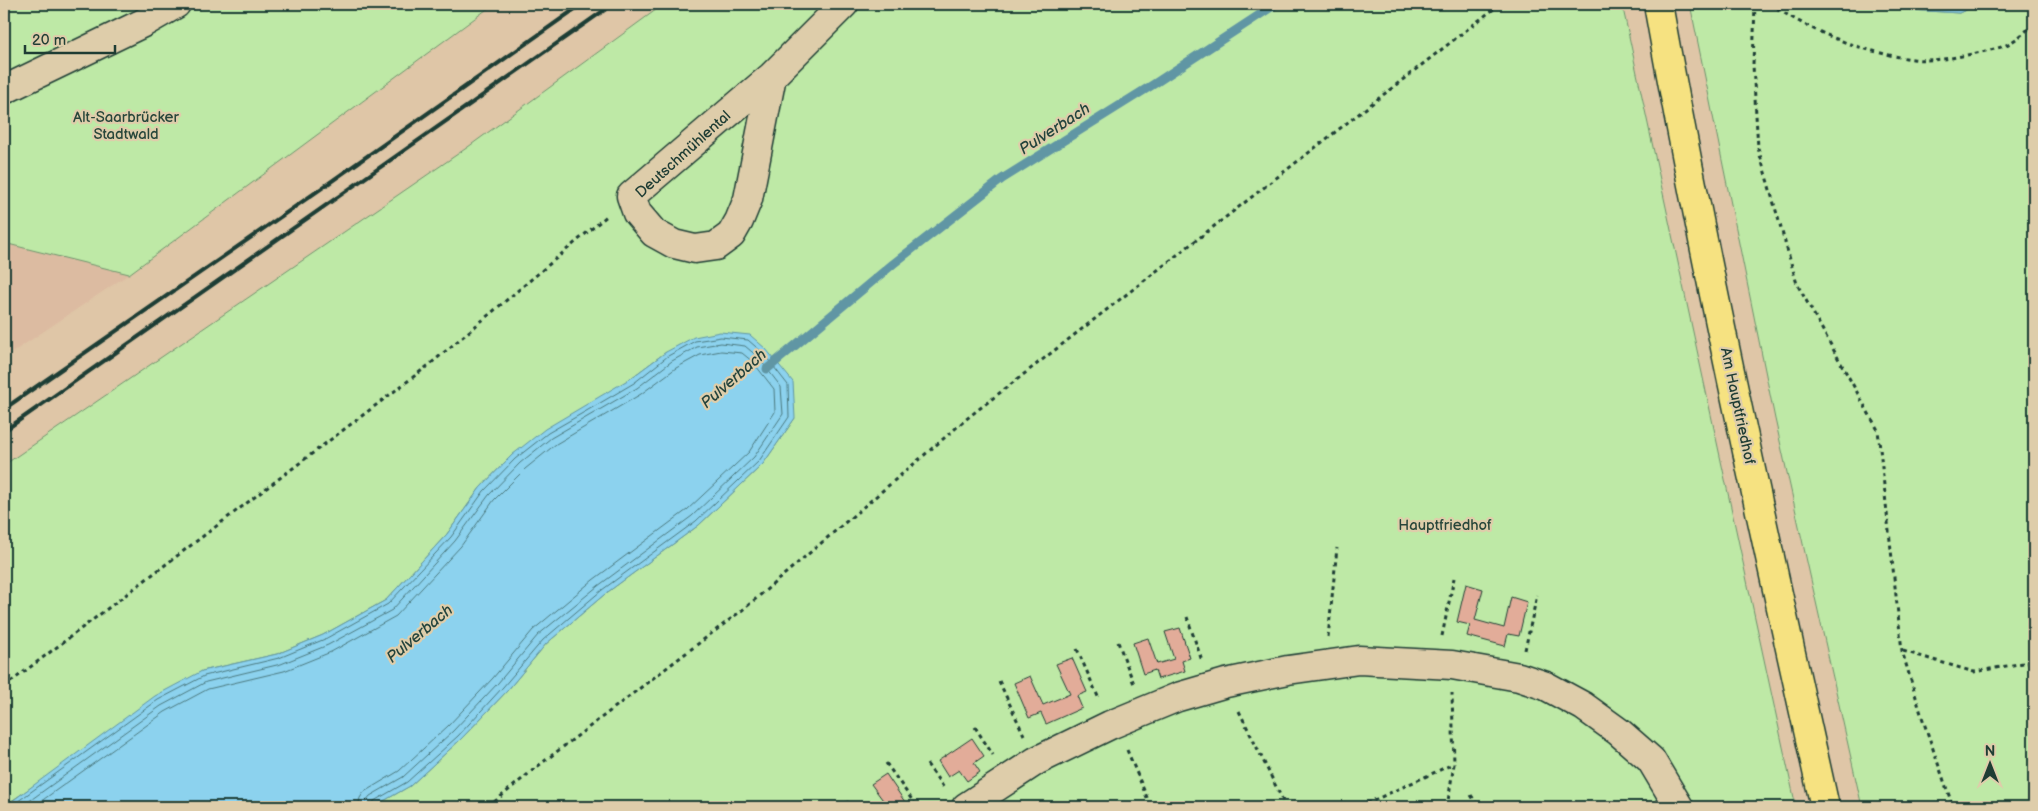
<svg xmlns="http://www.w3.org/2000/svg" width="2038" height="811" font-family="'Balsamiq Sans',sans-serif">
  <rect width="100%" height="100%" fill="#dfc6a7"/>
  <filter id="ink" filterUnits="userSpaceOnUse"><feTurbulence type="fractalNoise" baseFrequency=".02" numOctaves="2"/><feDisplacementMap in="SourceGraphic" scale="10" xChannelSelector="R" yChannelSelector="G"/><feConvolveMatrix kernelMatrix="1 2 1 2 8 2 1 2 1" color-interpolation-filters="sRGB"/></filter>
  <g filter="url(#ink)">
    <polygon fill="#dcbba1" points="4,243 129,274 4,358"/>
    <g fill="#bee9a6" stroke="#6e936d">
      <polygon points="4,4 494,4 129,274 4,243"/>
      <polygon points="664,4 1622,4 1796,807 373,807 410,786 461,739 507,691 546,644 605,594 699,525 763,464 795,418 666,352 631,378 512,455 480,488 447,534 386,600 323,635 277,654 202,671 4,806 4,465 468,147"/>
      <polygon points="1690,4 1894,4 1911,10 1959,13 1979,4 2034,4 2034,807 1862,807 1775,419"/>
    </g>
    <g fill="#8cd2ee" stroke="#6096a4">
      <polygon points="1894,4 1979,4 1959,13 1911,10"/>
      <polygon points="720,332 750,335 766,349 793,382 795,418 763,464 699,525 605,594 546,644 507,691 461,739 410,786 373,807 4,807 155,696 202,671 277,654 323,635 386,600 447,534 480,488 512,455 545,429 631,378 666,352 694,337"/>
    </g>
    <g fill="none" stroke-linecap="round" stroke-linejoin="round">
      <g stroke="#4b797e" stroke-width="1">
        <polyline points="1908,4 1957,8 1967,4"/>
        <polyline points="10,807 158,700 204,676 279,658 325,639 388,604 451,537 484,491 515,459 548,433 595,406 634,383 668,356 695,341 721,337 748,340 763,353 788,385 789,417 759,461 696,521 602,590 543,640 503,687 458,736 407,782 374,801 372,807"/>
        <polyline points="21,807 161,706 206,682 281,664 328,645 392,610 455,541 489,495 520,463 551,438 637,388 672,361 697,347 721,343 745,346 758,357 781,387 783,414 754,457 692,516 598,586 538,635 498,683 453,731 403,777 370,796 366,801 365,807"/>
        <polyline points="33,807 165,712 208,689 284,671 331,652 396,616 461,546 494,500 525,469 556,444 641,394 676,368 700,355 721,351 742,353 753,362 774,389 775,412 749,452 687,510 593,580 533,630 493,678 448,726 399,771 364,792 360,798 358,807"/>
      </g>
      <polyline stroke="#6096a4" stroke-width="9" points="767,369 893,264 1002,179 1154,84 1276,4"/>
    </g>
    <g fill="#e2ac99" stroke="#1f3d34">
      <polygon points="1466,584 1483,589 1475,620 1504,628 1511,597 1527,602 1519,636 1508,634 1505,646 1467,636 1470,625 1457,622"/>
      <polygon points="1180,628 1190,658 1182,661 1185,671 1158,679 1155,670 1143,674 1133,643 1148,638 1157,664 1174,659 1165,632"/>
      <polygon points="1072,658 1087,692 1077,696 1082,708 1046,724 1041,713 1029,718 1014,683 1030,676 1043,705 1070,694 1056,664"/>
      <polygon points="972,738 984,756 974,763 980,772 967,781 959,770 948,777 938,761"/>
      <polygon points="886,774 907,805 904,807 888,807 871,784"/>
      <polygon points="848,801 852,807 838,807"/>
    </g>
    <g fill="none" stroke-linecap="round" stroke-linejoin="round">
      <g stroke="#1f3d34" stroke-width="31">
        <g id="minor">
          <polyline points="772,76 748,199 739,221 731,235 716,246 695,249 674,244 654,233 637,213 631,196 772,76 844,4"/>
          <polyline points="4,90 143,23 176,4"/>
          <polyline points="966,807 1036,761 1110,725 1178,697 1226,683 1288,670 1359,660 1452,665 1519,677 1546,686 1583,706 1619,732 1651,760 1679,807"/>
        </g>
      </g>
      <g stroke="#1f3d34" stroke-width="31">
        <path id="major" d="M1658,4c48,269 108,536 167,803"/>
      </g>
      <g stroke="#1f3d34" stroke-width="3" stroke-dasharray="4 4" stroke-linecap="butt">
        <polyline points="1755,4 1753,65 1758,148 1797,284 1878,430 1902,651 1922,717 1953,807"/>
        <path d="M1771,4c39,28 94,49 142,55 22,3 46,-2 68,-7 10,-2 24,-5 32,-11 8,-5 14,-11 21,-17"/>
        <polyline points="1187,617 1202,661"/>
        <polyline points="1442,636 1454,578"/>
        <polyline points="1328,637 1337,548"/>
        <polyline points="1118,642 1134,684"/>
        <polyline points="1077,649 1099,699"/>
        <polyline points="1525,650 1537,595"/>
        <polyline points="1903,651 1974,672 2034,661"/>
        <polyline points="999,681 1024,735"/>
        <polyline points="4,687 429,365 608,215"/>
        <polyline points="1239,711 1286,807"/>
        <polyline points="975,727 993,755"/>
        <polyline points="1127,750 1151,807"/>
        <polyline points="886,763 917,807"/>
        <polyline points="927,764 944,788"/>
        <polyline points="1471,795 1479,807"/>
        <polyline points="488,807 538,766 745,608 970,416 1500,4"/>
        <polyline points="1359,807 1453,764"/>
        <polyline points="1447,807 1454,764 1452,693"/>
      </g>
      <use href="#minor" stroke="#decdaa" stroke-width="28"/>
      <use href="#major" stroke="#f6e281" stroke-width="28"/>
      <g stroke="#1f3d34" stroke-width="4">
        <polyline points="4,409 322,188 582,4"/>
        <polyline points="4,431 613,4"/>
      </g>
    </g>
  </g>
  <g text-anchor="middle" stroke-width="4.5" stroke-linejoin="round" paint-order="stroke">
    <g font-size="15" fill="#27463a" stroke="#decdaa">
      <text x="126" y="122">Alt-Saarbrücker<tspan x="126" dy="17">Stadtwald</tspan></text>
      <text x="1445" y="530">Hauptfriedhof</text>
    </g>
    <g font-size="15" fill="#1f3d34" stroke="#decdaa">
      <text transform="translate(683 154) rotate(-42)" y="5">Deutschmühlental</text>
      <text transform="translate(1738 406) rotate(78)" y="5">Am Hauptfriedhof</text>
    </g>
    <g font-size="16" font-style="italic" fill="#24443d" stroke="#decdaa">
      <text transform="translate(1054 128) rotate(-33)" y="6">Pulverbach</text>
      <text transform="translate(733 378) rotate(-41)" y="6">Pulverbach</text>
      <text transform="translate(419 633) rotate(-40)" y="6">Pulverbach</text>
    </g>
  </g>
  <rect width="2038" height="811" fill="none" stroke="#decdaa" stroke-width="20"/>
  <rect x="10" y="10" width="2018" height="791" fill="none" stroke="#1f3d34" stroke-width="2" filter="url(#ink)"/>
  <g transform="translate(1990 764)" stroke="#decdaa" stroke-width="4" paint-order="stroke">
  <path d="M0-4L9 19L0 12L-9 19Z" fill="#1f3d34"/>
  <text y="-8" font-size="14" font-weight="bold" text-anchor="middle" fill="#1f3d34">N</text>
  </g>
  <path d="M25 45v8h90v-8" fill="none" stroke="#1f3d34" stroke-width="2.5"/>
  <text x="32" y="45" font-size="15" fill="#1f3d34" stroke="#decdaa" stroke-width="4" paint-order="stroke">20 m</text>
</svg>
